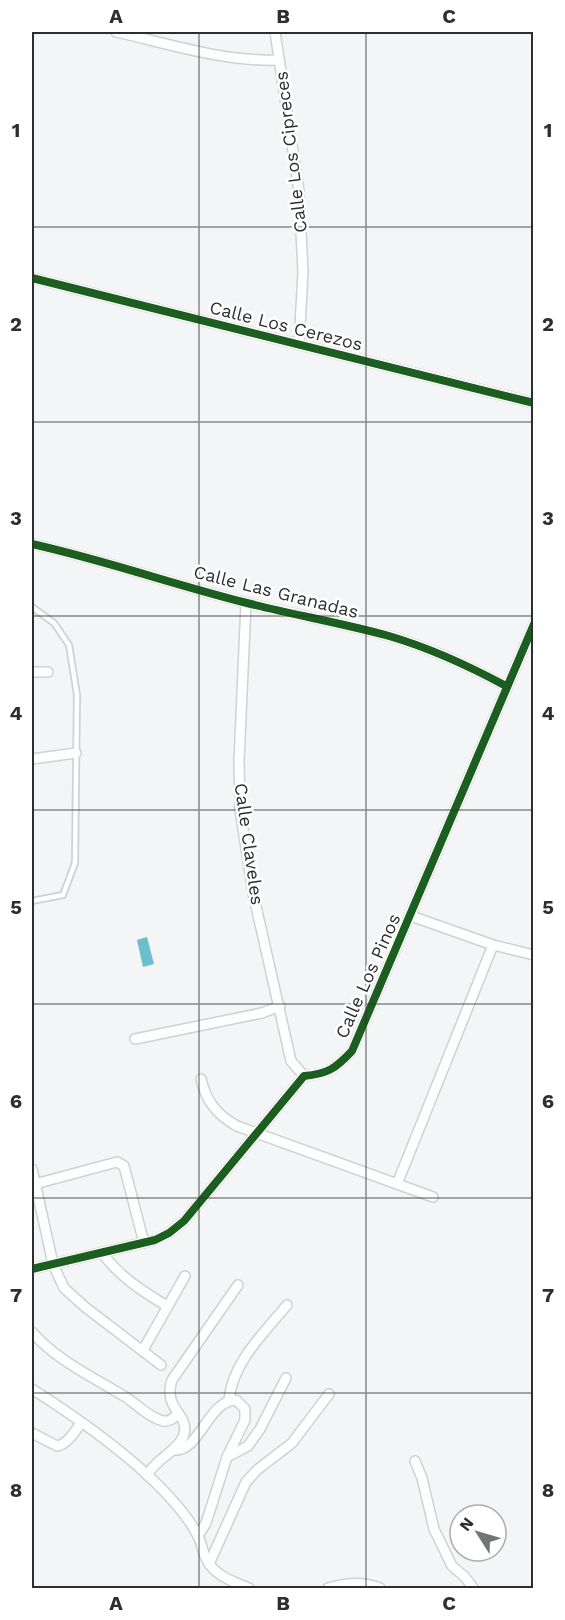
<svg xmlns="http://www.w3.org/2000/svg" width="565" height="1620" font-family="'Work Sans',sans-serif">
  <rect width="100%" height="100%" fill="#f3f5f6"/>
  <polygon fill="#6bbecb" points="147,937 154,964 143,967 137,940"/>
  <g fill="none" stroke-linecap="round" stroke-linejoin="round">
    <g stroke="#d0d2d2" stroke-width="8">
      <polyline id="lane" points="32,607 54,623 69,645 77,695 75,863 63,895 32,901"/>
    </g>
    <g stroke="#d0d2d2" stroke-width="12">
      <g id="street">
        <path d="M116,32c54,12 108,30 163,28"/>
        <polyline points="275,32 299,191 303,272 299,344"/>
        <polyline points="32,278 534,403"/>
        <path d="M32,544c72,16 143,41 215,59 47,12 95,20 142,33 41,12 80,30 117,50"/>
        <polyline points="246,603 239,761 240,809 253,893 291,1061 304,1076"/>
        <polyline points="32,672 48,672"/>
        <polyline points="32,759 76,753"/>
        <polyline points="411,916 493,945 534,955"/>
        <polyline points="135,1039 262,1013 280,1006"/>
        <path d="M201,1079c5,22 16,36 36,47l196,71"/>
        <polyline points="32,1169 53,1264 64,1288 85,1307 161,1365"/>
        <polyline points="35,1184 117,1162 124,1166 144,1243"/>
        <polyline points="397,1184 493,945"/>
        <path d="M102,1253c18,24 40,38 65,53"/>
        <path d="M32,1269l123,-29 14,-7 15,-12 120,-145c24,-2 32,-8 48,-25l182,-427"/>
        <path d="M32,1332c25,29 63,46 95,66 12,8 21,19 36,23 7,1 11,-3 15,-8"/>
        <polyline points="143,1350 185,1276"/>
        <path d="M32,1389c44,28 90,60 127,97 15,15 30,32 39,50 4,7 4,15 8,22 7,17 27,24 43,30"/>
        <path d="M229,1400c3,-37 35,-67 58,-95"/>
        <path d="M32,1433l25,13c11,-2 18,-15 24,-23"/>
        <path d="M173,1450c27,3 34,-49 63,-50l9,9v11l-18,37 -21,66 -8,13"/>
        <polyline points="227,1457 248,1446 260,1429 286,1378"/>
        <polyline points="415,1461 422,1478 434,1529 452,1566 465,1577 473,1588"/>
        <path d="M147,1475c10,-17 29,-23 36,-38 9,-23 -21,-26 -11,-57l66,-95"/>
        <polyline points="209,1564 246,1482 257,1470 292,1443 329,1394"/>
        <path d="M328,1588c19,-5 34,-7 52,0"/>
      </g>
    </g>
    <use href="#lane" stroke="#fdfefe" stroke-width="4.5"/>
    <use href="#street" stroke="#fdfefe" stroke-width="9"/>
    <g stroke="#fff" stroke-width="11">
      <g id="cycleway">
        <polyline points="32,278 534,403"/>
        <path d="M32,544c72,16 143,41 215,59 47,12 95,20 142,33 41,12 80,30 117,50"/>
        <path d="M32,1269l123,-29 14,-7 15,-12 120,-145c24,-2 32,-8 48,-25l182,-427"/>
      </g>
    </g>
    <use href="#cycleway" stroke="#1b5e20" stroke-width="8"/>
  </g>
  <path fill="none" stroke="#2d2f2f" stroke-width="1.5" stroke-opacity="0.55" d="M199,32v1556M366,32v1556M32,227h502M32,422h502M32,616h502M32,810h502M32,1004h502M32,1198h502M32,1393h502"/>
  <g text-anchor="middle" stroke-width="5" stroke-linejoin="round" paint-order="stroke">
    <g font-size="18" fill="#2d2f2f" stroke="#fff">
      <text transform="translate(291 152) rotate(-97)" y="6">Calle Los Cipreces</text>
      <text transform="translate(286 326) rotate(14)" y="6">Calle Los Cerezos</text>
      <text transform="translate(276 592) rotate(14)" y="6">Calle Las Granadas</text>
      <text transform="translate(249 844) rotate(82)" y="6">Calle Claveles</text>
      <text transform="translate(368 976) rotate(-66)" y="6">Calle Los Pinos</text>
    </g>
  </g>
  <rect width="565" height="1620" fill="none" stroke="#ffffff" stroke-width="66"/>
  <g transform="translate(478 1533) rotate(307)"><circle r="28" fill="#ffffff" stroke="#abacac" stroke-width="1.5"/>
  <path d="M0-4.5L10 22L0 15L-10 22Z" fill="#727475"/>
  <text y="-9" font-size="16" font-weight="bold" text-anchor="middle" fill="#2d2f2f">N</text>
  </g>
  <rect x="33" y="33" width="499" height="1554" fill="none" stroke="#2d2f2f" stroke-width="2"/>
  <g font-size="20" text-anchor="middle" font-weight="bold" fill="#2d2f2f">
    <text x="116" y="23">A</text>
    <text x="283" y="23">B</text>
    <text x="449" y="23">C</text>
    <text x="16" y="137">1</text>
    <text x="548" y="137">1</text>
    <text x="16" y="331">2</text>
    <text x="548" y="331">2</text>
    <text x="16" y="525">3</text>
    <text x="548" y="525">3</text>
    <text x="16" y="720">4</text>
    <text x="548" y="720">4</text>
    <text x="16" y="914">5</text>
    <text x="548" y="914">5</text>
    <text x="16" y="1108">6</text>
    <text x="548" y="1108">6</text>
    <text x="16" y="1302">7</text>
    <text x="548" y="1302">7</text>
    <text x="16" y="1497">8</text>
    <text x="548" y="1497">8</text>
    <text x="116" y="1610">A</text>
    <text x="283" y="1610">B</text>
    <text x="449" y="1610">C</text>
  </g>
</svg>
